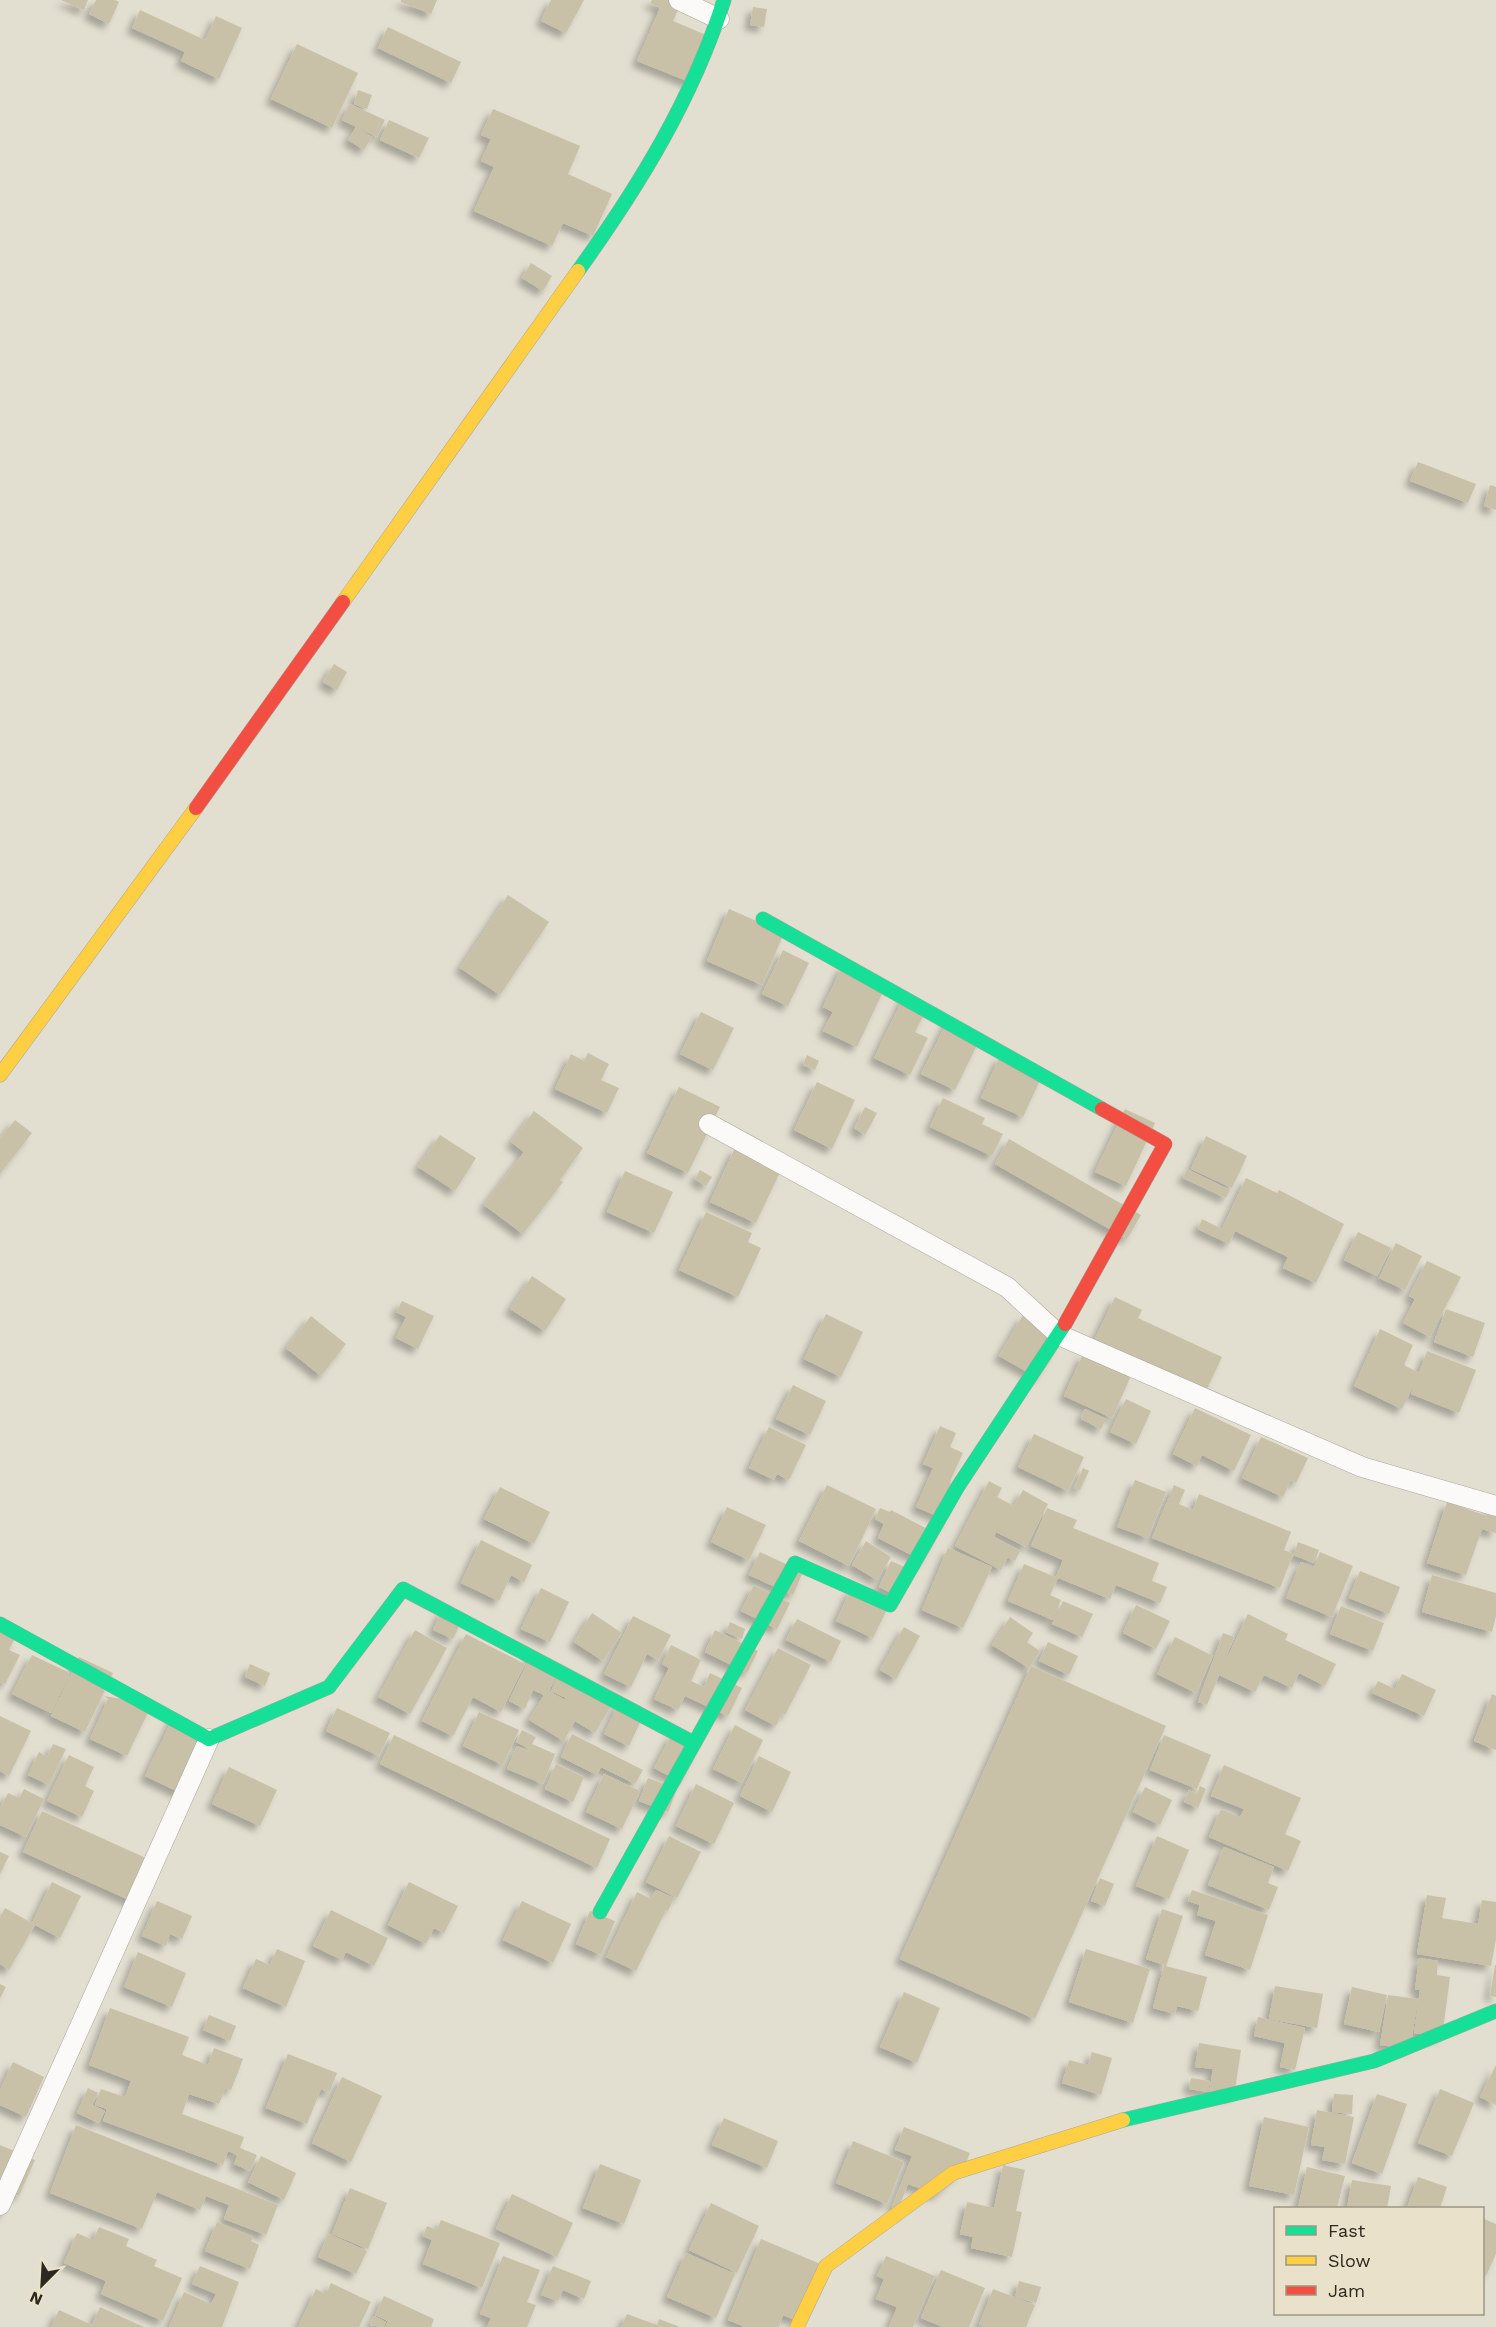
<svg xmlns="http://www.w3.org/2000/svg" width="1496" height="2327" font-family="'Work Sans',sans-serif">
  <defs>
    <filter id="shadow"><feDropShadow dx="-5.5" dy="5.5" stdDeviation="3" flood-color="#0004"/></filter>
  </defs>
  <rect width="100%" height="100%" fill="#e2ded0"/>
  <g fill="#c9c1a7" filter="url(#shadow)">
    <polygon points="61,0 88,0 84,10"/>
    <polygon points="96,0 115,0 119,2 109,24 89,14"/>
    <polygon points="401,0 437,0 431,14 401,2"/>
    <polygon points="551,0 584,0 566,33 541,21"/>
    <polygon points="652,0 669,0 680,5 673,21 711,37 692,83 637,61 660,8 650,3"/>
    <polygon points="753,7 767,9 764,27 750,25"/>
    <polygon points="140,10 205,40 216,16 242,28 219,79 181,61 185,52 132,28"/>
    <polygon points="388,27 461,62 451,83 378,48"/>
    <polygon points="297,44 358,73 332,128 271,99"/>
    <polygon points="358,90 372,95 367,109 354,104"/>
    <polygon points="350,104 385,120 377,137 342,120"/>
    <polygon points="493,109 580,146 568,174 612,194 593,236 563,223 552,246 474,211 494,167 481,161 491,139 481,135"/>
    <polygon points="389,120 429,138 419,158 380,140"/>
    <polygon points="356,127 372,137 364,150 348,140"/>
    <polygon points="531,263 552,276 543,291 522,278"/>
    <polygon points="1418,462 1476,484 1468,503 1410,481"/>
    <polygon points="1490,485 1496,487 1496,510 1484,506"/>
    <polygon points="334,664 347,672 337,690 323,682"/>
    <polygon points="508,895 549,922 500,995 460,968"/>
    <polygon points="729,909 784,933 762,985 707,961"/>
    <polygon points="783,950 809,963 788,1006 762,994"/>
    <polygon points="843,965 886,985 857,1047 823,1031 833,1012 823,1007"/>
    <polygon points="905,995 928,1007 915,1032 928,1038 910,1075 874,1058"/>
    <polygon points="701,1012 734,1028 713,1070 680,1054"/>
    <polygon points="949,1018 982,1035 955,1090 921,1074"/>
    <polygon points="588,1053 609,1064 601,1080 619,1088 607,1113 555,1089 571,1054 584,1061"/>
    <polygon points="807,1055 819,1061 815,1070 803,1065"/>
    <polygon points="1000,1056 1042,1076 1023,1117 981,1098"/>
    <polygon points="817,1082 855,1100 832,1149 794,1130"/>
    <polygon points="679,1087 720,1107 688,1173 647,1153"/>
    <polygon points="943,1098 985,1118 982,1124 1003,1134 992,1156 930,1127"/>
    <polygon points="865,1107 877,1113 865,1135 854,1128"/>
    <polygon points="1125,1109 1155,1123 1126,1186 1095,1172"/>
    <polygon points="534,1111 583,1148 560,1180 563,1182 523,1234 484,1205 524,1152 511,1142"/>
    <polygon points="15,1120 32,1133 0,1174 0,1139"/>
    <polygon points="440,1135 476,1158 455,1191 418,1167"/>
    <polygon points="1206,1136 1247,1156 1232,1188 1191,1169"/>
    <polygon points="1009,1139 1141,1215 1127,1239 995,1164"/>
    <polygon points="735,1148 781,1170 756,1223 710,1202"/>
    <polygon points="1187,1169 1230,1190 1226,1198 1183,1178"/>
    <polygon points="700,1170 712,1177 706,1186 695,1179"/>
    <polygon points="625,1171 673,1192 654,1233 607,1212"/>
    <polygon points="1246,1178 1277,1193 1279,1190 1344,1224 1316,1283 1283,1268 1288,1257 1235,1231 1229,1244 1198,1229 1202,1219 1222,1229"/>
    <polygon points="706,1212 752,1233 748,1242 761,1248 738,1297 679,1270"/>
    <polygon points="1358,1232 1391,1248 1377,1276 1344,1260"/>
    <polygon points="1396,1243 1422,1256 1405,1290 1379,1278"/>
    <polygon points="1427,1261 1461,1277 1430,1337 1403,1323 1415,1299 1409,1296"/>
    <polygon points="532,1276 566,1299 545,1331 510,1309"/>
    <polygon points="1115,1297 1142,1310 1138,1318 1222,1357 1204,1395 1093,1343"/>
    <polygon points="402,1301 434,1316 418,1349 396,1338 406,1317 396,1312"/>
    <polygon points="1446,1309 1485,1323 1473,1357 1434,1342"/>
    <polygon points="826,1314 863,1332 841,1377 804,1359"/>
    <polygon points="1023,1315 1058,1344 1038,1378 999,1356"/>
    <polygon points="311,1316 346,1344 321,1376 286,1348"/>
    <polygon points="1380,1329 1413,1345 1404,1365 1419,1373 1427,1351 1476,1370 1459,1413 1411,1394 1415,1382 1402,1409 1354,1386"/>
    <polygon points="1083,1354 1131,1376 1112,1418 1064,1396"/>
    <polygon points="793,1385 826,1401 810,1435 776,1419"/>
    <polygon points="1126,1399 1151,1411 1136,1444 1110,1432"/>
    <polygon points="1195,1408 1251,1435 1234,1471 1202,1455 1197,1466 1173,1454"/>
    <polygon points="1085,1409 1106,1419 1101,1429 1081,1419"/>
    <polygon points="940,1426 956,1433 950,1447 963,1453 951,1479 946,1520 916,1507 933,1468 923,1464"/>
    <polygon points="769,1427 806,1445 789,1480 777,1474 774,1480 749,1468"/>
    <polygon points="1034,1434 1084,1457 1068,1491 1018,1467"/>
    <polygon points="1261,1437 1308,1458 1296,1483 1291,1480 1283,1497 1242,1478"/>
    <polygon points="1083,1468 1089,1471 1080,1490 1074,1488"/>
    <polygon points="1135,1480 1166,1492 1148,1538 1117,1527"/>
    <polygon points="989,1481 1002,1488 997,1497 1014,1506 1023,1490 1048,1504 1026,1547 996,1532 994,1537 1020,1551 1015,1561 1008,1557 1001,1570 955,1546"/>
    <polygon points="827,1485 876,1509 849,1566 799,1541"/>
    <polygon points="1174,1485 1185,1490 1179,1504 1193,1510 1199,1494 1291,1532 1284,1550 1294,1554 1298,1542 1319,1550 1314,1563 1293,1555 1280,1588 1152,1538"/>
    <polygon points="500,1487 550,1512 534,1544 484,1519"/>
    <polygon points="1447,1502 1487,1516 1489,1508 1496,1510 1496,1533 1482,1529 1466,1575 1427,1563"/>
    <polygon points="727,1507 766,1525 749,1560 711,1542"/>
    <polygon points="880,1508 890,1512 891,1510 937,1534 923,1561 878,1538 884,1524 875,1519"/>
    <polygon points="1047,1508 1077,1520 1073,1528 1159,1563 1152,1581 1167,1587 1160,1603 1116,1585 1110,1599 1056,1577 1063,1560 1031,1546"/>
    <polygon points="481,1540 532,1565 524,1582 511,1575 499,1601 461,1583"/>
    <polygon points="866,1541 891,1557 877,1580 852,1565"/>
    <polygon points="948,1548 992,1567 963,1628 922,1610"/>
    <polygon points="760,1552 803,1572 793,1595 749,1575"/>
    <polygon points="1320,1552 1353,1566 1332,1617 1286,1598 1301,1562 1314,1567"/>
    <polygon points="891,1561 912,1570 899,1597 879,1587"/>
    <polygon points="1024,1564 1058,1578 1050,1595 1061,1600 1053,1620 1008,1601"/>
    <polygon points="1360,1571 1400,1587 1389,1614 1349,1598"/>
    <polygon points="1432,1575 1496,1593 1496,1616 1492,1632 1422,1612"/>
    <polygon points="754,1585 790,1603 777,1629 741,1611"/>
    <polygon points="541,1588 569,1602 550,1642 521,1629"/>
    <polygon points="851,1589 891,1601 873,1638 836,1621"/>
    <polygon points="1063,1601 1093,1614 1082,1637 1052,1624"/>
    <polygon points="1136,1605 1170,1621 1156,1649 1123,1633"/>
    <polygon points="1341,1606 1384,1623 1373,1651 1330,1634"/>
    <polygon points="442,1610 462,1620 453,1639 433,1630"/>
    <polygon points="592,1613 622,1633 603,1661 574,1642"/>
    <polygon points="1248,1614 1288,1634 1285,1640 1336,1664 1325,1686 1299,1673 1292,1688 1264,1675 1255,1692 1219,1675 1207,1705 1198,1702 1223,1633 1234,1637 1221,1671"/>
    <polygon points="633,1616 671,1635 658,1660 647,1654 631,1687 604,1674"/>
    <polygon points="1010,1617 1033,1633 1027,1642 1040,1651 1029,1668 992,1645"/>
    <polygon points="797,1619 841,1641 831,1662 786,1640"/>
    <polygon points="730,1622 745,1629 742,1639 726,1632"/>
    <polygon points="904,1627 920,1636 896,1679 880,1670"/>
    <polygon points="0,1628 16,1636 9,1650 20,1655 5,1684 0,1682"/>
    <polygon points="415,1630 447,1648 410,1714 378,1697"/>
    <polygon points="715,1630 758,1651 747,1673 705,1652"/>
    <polygon points="466,1634 525,1664 501,1712 473,1697 453,1736 422,1721"/>
    <polygon points="1175,1637 1213,1656 1196,1693 1157,1674"/>
    <polygon points="1048,1642 1078,1656 1069,1675 1039,1661"/>
    <polygon points="671,1645 701,1660 691,1681 704,1687 710,1673 742,1688 728,1716 685,1696 678,1710 654,1699 669,1668 662,1664"/>
    <polygon points="778,1648 811,1665 785,1715 782,1713 776,1726 745,1710"/>
    <polygon points="533,1651 562,1666 549,1691 565,1700 566,1698 551,1691 562,1667 617,1696 595,1733 575,1721 564,1741 529,1720 544,1695 533,1690 525,1709 509,1701"/>
    <polygon points="32,1655 70,1673 51,1713 12,1694"/>
    <polygon points="79,1657 113,1673 85,1732 51,1716"/>
    <polygon points="250,1664 270,1673 265,1686 245,1677"/>
    <polygon points="1031,1666 1166,1726 1035,2019 900,1959"/>
    <polygon points="1402,1674 1436,1690 1424,1716 1372,1693 1378,1681 1395,1689"/>
    <polygon points="1492,1694 1496,1696 1496,1750 1474,1741"/>
    <polygon points="104,1696 152,1704 127,1756 90,1739 108,1699"/>
    <polygon points="619,1702 644,1714 629,1746 604,1734"/>
    <polygon points="337,1708 390,1733 379,1756 326,1731"/>
    <polygon points="176,1712 199,1741 187,1796 145,1776"/>
    <polygon points="479,1712 519,1730 503,1765 463,1746"/>
    <polygon points="0,1716 31,1731 9,1776 0,1771"/>
    <polygon points="735,1725 763,1740 742,1783 713,1769"/>
    <polygon points="522,1730 536,1737 532,1744 555,1754 543,1784 507,1769 517,1746 530,1751 530,1749 516,1742"/>
    <polygon points="572,1734 643,1770 635,1784 601,1767 597,1775 561,1757"/>
    <polygon points="672,1734 698,1747 681,1782 654,1768"/>
    <polygon points="394,1735 610,1839 597,1868 380,1764"/>
    <polygon points="1164,1735 1211,1755 1197,1789 1150,1770"/>
    <polygon points="53,1744 66,1749 49,1785 28,1775 39,1752 47,1757"/>
    <polygon points="69,1755 94,1767 85,1786 94,1791 82,1817 47,1801"/>
    <polygon points="759,1756 791,1772 772,1812 740,1796"/>
    <polygon points="556,1764 584,1777 573,1802 545,1789"/>
    <polygon points="1224,1765 1301,1798 1285,1834 1301,1841 1288,1871 1209,1837 1221,1809 1240,1817 1244,1809 1211,1796"/>
    <polygon points="229,1767 277,1790 260,1826 212,1804"/>
    <polygon points="604,1774 640,1791 622,1829 586,1812"/>
    <polygon points="648,1778 677,1789 668,1812 639,1801"/>
    <polygon points="696,1784 734,1803 714,1844 676,1826"/>
    <polygon points="1200,1786 1206,1789 1198,1808 1184,1802 1189,1790 1197,1794"/>
    <polygon points="1145,1787 1172,1800 1160,1825 1133,1812"/>
    <polygon points="24,1789 44,1799 26,1837 0,1825 0,1808 8,1793 19,1798"/>
    <polygon points="42,1811 159,1864 140,1905 23,1852"/>
    <polygon points="669,1836 701,1852 677,1898 646,1882"/>
    <polygon points="1157,1836 1189,1850 1169,1899 1136,1886"/>
    <polygon points="1224,1847 1274,1867 1268,1883 1278,1887 1269,1910 1208,1885"/>
    <polygon points="0,1852 9,1856 0,1874"/>
    <polygon points="1100,1878 1114,1884 1105,1906 1091,1901"/>
    <polygon points="52,1882 81,1896 60,1938 35,1925 9,1970 0,1964 0,1917 5,1908 32,1923"/>
    <polygon points="409,1882 458,1906 444,1933 434,1928 426,1944 388,1925"/>
    <polygon points="656,1890 674,1898 668,1911 666,1910 636,1971 606,1957 637,1892 651,1899"/>
    <polygon points="1192,1890 1268,1915 1250,1970 1205,1955 1216,1921 1197,1915 1200,1905 1188,1901"/>
    <polygon points="1427,1895 1446,1898 1442,1918 1478,1924 1482,1900 1496,1902 1496,1939 1491,1966 1417,1954"/>
    <polygon points="157,1901 192,1916 182,1939 170,1934 166,1946 142,1936"/>
    <polygon points="522,1901 571,1924 553,1963 503,1940"/>
    <polygon points="1162,1909 1183,1916 1166,1966 1207,1977 1198,2011 1177,2006 1175,2014 1153,2008 1164,1965 1146,1959"/>
    <polygon points="331,1910 388,1938 374,1966 346,1952 342,1960 313,1946"/>
    <polygon points="590,1911 615,1921 601,1955 576,1944"/>
    <polygon points="277,1949 305,1961 286,2007 243,1988 256,1959 270,1965"/>
    <polygon points="1086,1949 1150,1969 1133,2023 1069,2002"/>
    <polygon points="138,1952 186,1973 172,2007 124,1987"/>
    <polygon points="1419,1958 1438,1961 1437,1975 1450,1977 1442,2037 1414,2033 1420,1990 1415,1990"/>
    <polygon points="1495,1965 1496,1965 1496,1997 1490,1996"/>
    <polygon points="0,1984 6,1987 0,1998"/>
    <polygon points="1275,1986 1323,1994 1317,2028 1269,2019"/>
    <polygon points="1352,1987 1387,1995 1379,2032 1344,2024"/>
    <polygon points="904,1992 940,2008 917,2063 880,2047"/>
    <polygon points="1388,1995 1418,1999 1410,2049 1380,2045"/>
    <polygon points="110,2008 189,2037 182,2055 208,2065 214,2048 243,2059 231,2090 225,2088 219,2104 189,2094 182,2114 244,2137 240,2148 257,2155 250,2171 234,2164 238,2155 228,2151 223,2165 103,2121 107,2109 95,2105 101,2089 125,2097 131,2081 89,2065"/>
    <polygon points="209,2015 236,2026 230,2041 203,2030"/>
    <polygon points="1258,2017 1305,2028 1295,2070 1280,2067 1285,2043 1254,2036"/>
    <polygon points="1199,2043 1241,2050 1234,2096 1209,2093 1213,2069 1195,2067"/>
    <polygon points="1092,2052 1112,2058 1101,2095 1062,2083 1069,2060 1088,2065"/>
    <polygon points="288,2054 337,2073 329,2093 321,2089 307,2124 266,2108"/>
    <polygon points="13,2062 44,2077 26,2117 0,2105 0,2090"/>
    <polygon points="1496,2065 1496,2105 1480,2097"/>
    <polygon points="342,2077 382,2096 351,2162 312,2143"/>
    <polygon points="1191,2078 1210,2081 1208,2092 1189,2089"/>
    <polygon points="88,2088 98,2093 92,2105 105,2111 99,2123 77,2113"/>
    <polygon points="1440,2089 1474,2103 1452,2156 1418,2143"/>
    <polygon points="1334,2094 1353,2095 1352,2114 1332,2112"/>
    <polygon points="1377,2094 1407,2104 1382,2174 1352,2163"/>
    <polygon points="1317,2110 1354,2117 1345,2164 1322,2160 1325,2147 1311,2145"/>
    <polygon points="1264,2117 1309,2127 1294,2195 1249,2186"/>
    <polygon points="724,2118 778,2141 767,2168 712,2145"/>
    <polygon points="76,2125 278,2205 266,2235 224,2219 229,2205 206,2196 200,2210 157,2192 142,2229 50,2193"/>
    <polygon points="904,2127 970,2153 964,2168 937,2195 908,2184 898,2210 892,2207 912,2156 895,2150"/>
    <polygon points="853,2141 904,2162 887,2204 836,2183"/>
    <polygon points="0,2145 35,2160 19,2196 12,2193 3,2215 0,2214"/>
    <polygon points="261,2156 296,2173 284,2200 248,2182"/>
    <polygon points="600,2164 641,2180 624,2224 583,2208"/>
    <polygon points="1003,2165 1025,2170 1016,2211 1022,2212 1012,2257 971,2248 973,2237 960,2234 967,2202 994,2208"/>
    <polygon points="1307,2167 1345,2176 1337,2208 1298,2208"/>
    <polygon points="1418,2177 1447,2187 1440,2208 1407,2208"/>
    <polygon points="1352,2180 1391,2186 1387,2208 1347,2208"/>
    <polygon points="350,2188 387,2203 368,2249 332,2234"/>
    <polygon points="512,2194 573,2223 557,2257 496,2229"/>
    <polygon points="711,2203 759,2226 737,2273 689,2250"/>
    <polygon points="1482,2218 1496,2224 1496,2254 1486,2276 1482,2274"/>
    <polygon points="441,2220 500,2243 482,2288 423,2264 432,2240 423,2236 427,2226 437,2230"/>
    <polygon points="217,2222 253,2237 251,2241 259,2245 250,2269 205,2251"/>
    <polygon points="99,2227 129,2239 126,2246 157,2260 154,2266 182,2278 163,2321 101,2294 106,2281 64,2263 77,2233 93,2240"/>
    <polygon points="329,2234 367,2251 356,2274 318,2257"/>
    <polygon points="761,2239 823,2265 799,2322 783,2315 779,2327 745,2327 728,2320"/>
    <polygon points="686,2253 735,2274 716,2318 667,2297"/>
    <polygon points="503,2256 540,2270 527,2302 536,2305 527,2327 487,2327 491,2318 480,2314"/>
    <polygon points="886,2256 935,2276 913,2327 889,2327 897,2307 876,2299 884,2279 877,2276"/>
    <polygon points="200,2266 239,2282 222,2327 169,2327 184,2292 211,2304 216,2294 192,2284"/>
    <polygon points="553,2266 591,2281 584,2299 563,2290 558,2301 541,2295"/>
    <polygon points="941,2270 985,2288 969,2327 943,2327 921,2318"/>
    <polygon points="1019,2281 1041,2287 1036,2303 1015,2297"/>
    <polygon points="331,2283 371,2302 359,2327 298,2327 316,2289 326,2294"/>
    <polygon points="993,2289 1035,2305 1026,2327 984,2327 979,2325"/>
    <polygon points="384,2296 434,2319 431,2327 385,2327 388,2321 375,2315"/>
    <polygon points="100,2307 144,2327 51,2327 59,2310 92,2325"/>
    <polygon points="627,2314 657,2325 659,2319 680,2327 621,2327"/>
    <polygon points="374,2316 386,2322 383,2327 370,2325"/>
  </g>
  <g fill="none" stroke-linecap="round" stroke-linejoin="round">
    <g stroke="#aaa79d" stroke-width="21">
      <g id="street">
        <polyline points="679,0 719,19"/>
        <polyline points="709,1124 1007,1287 1059,1335 1362,1467 1496,1506"/>
        <polyline points="0,2205 209,1739"/>
      </g>
    </g>
    <g stroke="#aaa79d" stroke-width="15">
      <g id="fast">
        <path d="M578,271c61,-85 114,-171 146,-271"/>
        <polyline points="763,919 1102,1109"/>
        <polyline points="0,1624 209,1739 329,1687 403,1589 694,1743"/>
        <polyline points="600,1912 795,1563 890,1605 957,1488 1065,1324"/>
        <polyline points="1123,2120 1374,2061 1496,2011"/>
      </g>
    </g>
    <g stroke="#aaa79d" stroke-width="15">
      <g id="slow">
        <polyline points="343,602 578,271"/>
        <polyline points="0,1075 196,808"/>
        <polyline points="797,2327 826,2266 953,2173 1123,2120"/>
      </g>
    </g>
    <g stroke="#aaa79d" stroke-width="15">
      <g id="jam">
        <polyline points="196,808 343,602"/>
        <polyline points="1065,1324 1165,1144 1102,1109"/>
      </g>
    </g>
    <use href="#street" stroke="#fbfaf8" stroke-width="20"/>
    <use href="#fast" stroke="#16e098" stroke-width="14"/>
    <use href="#slow" stroke="#ffcf43" stroke-width="14"/>
    <use href="#jam" stroke="#f24e42" stroke-width="14"/>
  </g>
  <rect x="1274" y="2207" width="210" height="108" fill="#e9e1c9" stroke="#9d9785" stroke-width="1.5"/>
  <rect x="1286" y="2226" width="30" height="9" fill="#16e098" stroke="#9d9785" stroke-width="1.5"/>
  <text x="1328" y="2237" font-size="18" fill="#2c2920">Fast</text>
  <rect x="1286" y="2256" width="30" height="9" fill="#ffcf43" stroke="#9d9785" stroke-width="1.5"/>
  <text x="1328" y="2267" font-size="18" fill="#2c2920">Slow</text>
  <rect x="1286" y="2286" width="30" height="9" fill="#f24e42" stroke="#9d9785" stroke-width="1.5"/>
  <text x="1328" y="2297" font-size="18" fill="#2c2920">Jam</text>
  <g transform="translate(42 2285) rotate(204)" stroke="#e9e1c9" stroke-width="4.5" paint-order="stroke">
  <path d="M0-4.5L10 22L0 15L-10 22Z" fill="#2c2920"/>
  <text y="-9" font-size="16" font-weight="bold" text-anchor="middle" fill="#2c2920">N</text>
  </g>
</svg>
